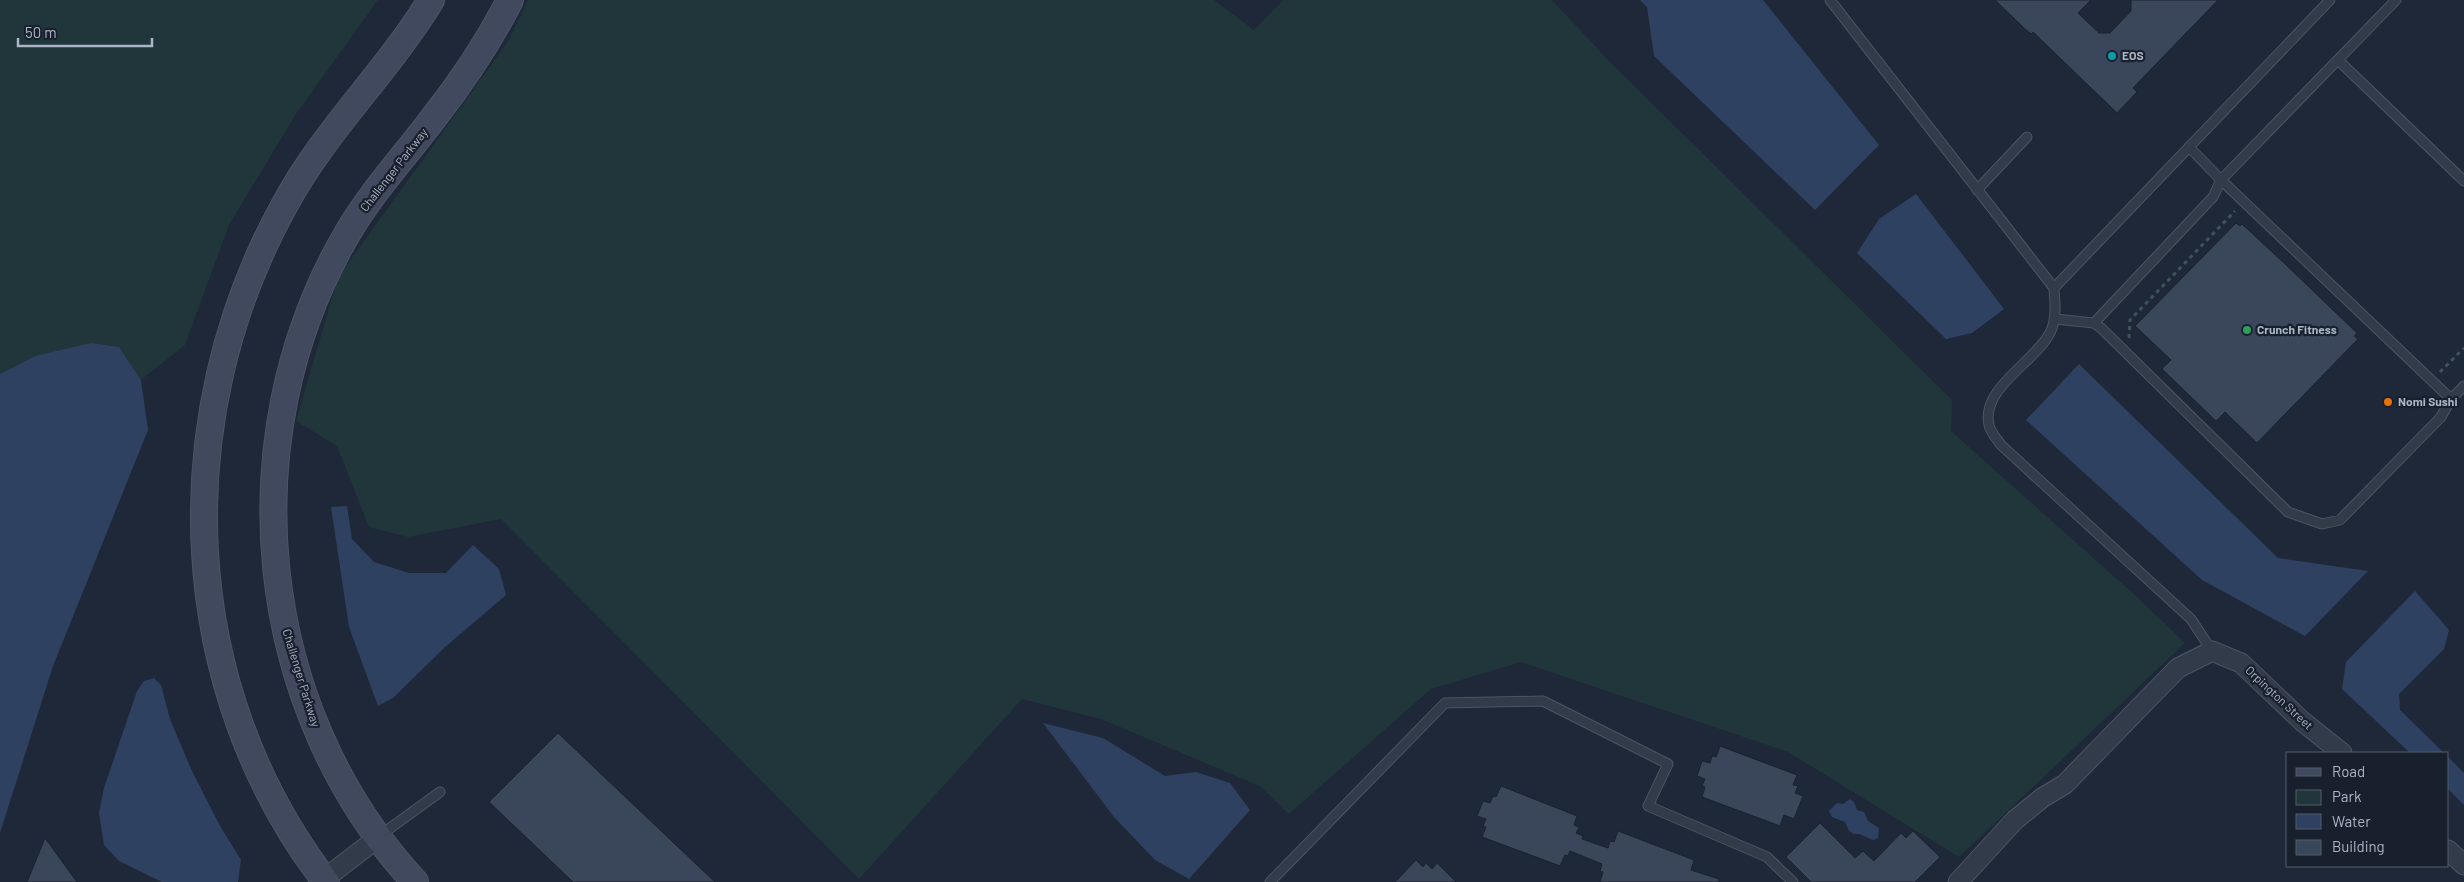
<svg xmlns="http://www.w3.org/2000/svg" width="2464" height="882" font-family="Barlow,sans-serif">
  <rect width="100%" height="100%" fill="#1e2839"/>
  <g fill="#20363a">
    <polygon points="0,0 378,0 296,114 229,225 185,345 141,380 119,347 35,356 0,374"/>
    <polygon points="528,0 1214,0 1254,30 1283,0 1552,0 1609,61 1952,400 1951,431 2137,597 2185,643 1959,857 1788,752 1521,662 1431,689 1289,814 1262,787 1101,719 1022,699 859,879 501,519 408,537 369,527 337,446 296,421 338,277 507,43"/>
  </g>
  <g fill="#2f4160">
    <polygon points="1640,0 1763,0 1879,145 1815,210 1654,56 1647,7"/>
    <polygon points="1916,194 2004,309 1972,333 1946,339 1857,253 1879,219"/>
    <polygon points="91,343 119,347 141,380 148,430 53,666 0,833 0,374 35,356"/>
    <polygon points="2079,364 2278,558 2368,571 2305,636 2202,580 2026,420"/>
    <polygon points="347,506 352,539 374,562 409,573 446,573 473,545 499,569 506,595 444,648 393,698 378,706 349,627 331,507"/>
    <polygon points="2415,591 2449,630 2444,649 2399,694 2400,710 2444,753 2410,753 2342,689 2346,662"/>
    <polygon points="154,678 161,685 170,719 191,769 219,824 241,860 238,882 162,882 119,861 104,845 99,813 104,788 137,691 144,681"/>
    <polygon points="1043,723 1103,738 1165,776 1196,772 1230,783 1250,810 1189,879 1155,860 1114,817"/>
    <polygon points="2448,757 2464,773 2464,805 2448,789"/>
    <polygon points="1850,799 1854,802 1857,810 1864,812 1868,821 1879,828 1878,838 1873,840 1859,834 1854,834 1849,831 1845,822 1832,817 1829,811 1837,803 1843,804"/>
  </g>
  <g fill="#3a4659" stroke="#1a2230">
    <polygon points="1995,0 2091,0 2078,13 2099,33 2110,33 2131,11 2131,0 2218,0 2133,88 2137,92 2117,113 2033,32 2031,34 2024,28"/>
    <polygon points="2236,223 2240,226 2242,224 2283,262 2357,333 2354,336 2358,339 2257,443 2225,412 2216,421 2162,369 2171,360 2135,326"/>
    <polygon points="558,733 715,882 573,882 489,802"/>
    <polygon points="1720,746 1797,775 1793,785 1798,786 1795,793 1803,796 1794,819 1784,815 1780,826 1702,797 1705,787 1702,786 1705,779 1697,776 1702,761 1710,763 1712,756 1716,757"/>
    <polygon points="1501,786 1577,816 1574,825 1579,827 1576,833 1583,836 1582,839 1608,848 1610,841 1614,842 1618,831 1694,860 1691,870 1719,879 1719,882 1600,882 1603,872 1600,871 1602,864 1570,851 1568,856 1565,855 1560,866 1482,837 1486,827 1483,826 1486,819 1477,816 1483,801 1490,803 1493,796 1496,797"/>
    <polygon points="1820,823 1855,858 1863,851 1874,861 1901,833 1906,838 1913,831 1940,857 1915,882 1811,882 1786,857"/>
    <polygon points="45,838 77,882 27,882"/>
    <polygon points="1416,860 1423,867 1426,863 1432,869 1437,863 1456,882 1395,882"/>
  </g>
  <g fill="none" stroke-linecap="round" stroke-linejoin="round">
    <g stroke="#4d5564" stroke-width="11">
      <g id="lane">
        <path d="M1830,0l224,288c1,15 3,31 -4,45 -17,31 -69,55 -61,92 1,7 8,14 12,20l190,174 21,32"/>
        <polyline points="2338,60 2464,181"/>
        <polyline points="2189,147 2221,180 2451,399"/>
        <polyline points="1977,190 2027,137"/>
        <polyline points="2054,288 2330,0"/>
        <polyline points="2055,319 2094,323 2101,328 2288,512 2322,524 2340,520 2441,417 2451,399 2464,386"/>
        <polyline points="2094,323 2213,197 2221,180 2396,0"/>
        <polyline points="382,834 440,792"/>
        <polyline points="1270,882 1445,703 1543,701 1668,764 1648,806 1767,857 1793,882"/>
      </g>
    </g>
    <g stroke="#4d5564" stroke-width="21">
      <g id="street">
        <polyline points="2448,850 2464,865"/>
        <polyline points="324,879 379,837"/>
        <polyline points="1958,882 2015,820 2042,798 2065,784 2178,668 2212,651 2241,663 2302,721 2342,753"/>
      </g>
    </g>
    <g stroke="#4d5564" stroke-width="28">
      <g id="secondary">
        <path d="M326,882c-150,-195 -159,-464 -42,-676 40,-75 103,-134 147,-206"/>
        <path d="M415,882c-160,-173 -187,-444 -68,-648 25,-43 58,-78 88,-118 29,-37 54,-75 75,-116"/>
      </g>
    </g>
    <g stroke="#3e5358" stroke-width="3" stroke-dasharray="4 4" stroke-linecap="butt">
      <polyline points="2129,338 2130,320 2235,211"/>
      <polyline points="2440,372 2464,348"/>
    </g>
    <use href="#lane" stroke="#323b49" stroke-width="9"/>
    <use href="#street" stroke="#323b49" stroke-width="19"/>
    <use href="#secondary" stroke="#40495d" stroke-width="26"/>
  </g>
  <circle fill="#0f9aa8" stroke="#18202e" stroke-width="2" cx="2112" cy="56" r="5"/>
  <circle fill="#2e9e5b" stroke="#18202e" stroke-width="2" cx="2247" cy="330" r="5"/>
  <circle fill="#e8710a" stroke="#18202e" stroke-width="2" cx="2388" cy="402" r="5"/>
  <g text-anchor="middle" stroke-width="4.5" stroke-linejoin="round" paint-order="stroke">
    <g font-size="12" font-weight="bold" fill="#acb5c6" stroke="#18202e" text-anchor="start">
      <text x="2122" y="60">EOS</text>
      <text x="2257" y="334">Crunch Fitness</text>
      <text x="2398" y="406">Nomi Sushi</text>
    </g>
    <g font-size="12" fill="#acb5c6" stroke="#18202e">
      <text transform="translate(394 170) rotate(-52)" y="4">Challenger Parkway</text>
      <text transform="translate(301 678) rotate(73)" y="4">Challenger Parkway</text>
      <text transform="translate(2279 698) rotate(43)" y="4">Orpington Street</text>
    </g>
  </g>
  <rect x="2286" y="752" width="162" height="115" fill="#18202e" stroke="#535c6b"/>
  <rect x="2296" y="768" width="25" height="8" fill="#40495d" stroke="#535c6b"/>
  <text x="2332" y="777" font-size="15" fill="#acb5c6">Road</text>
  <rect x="2296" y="790" width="25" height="15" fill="#20363a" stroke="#535c6b"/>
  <text x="2332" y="802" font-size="15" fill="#acb5c6">Park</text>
  <rect x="2296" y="814" width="25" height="15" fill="#2f4160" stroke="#535c6b"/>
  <text x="2332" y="827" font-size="15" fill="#acb5c6">Water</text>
  <rect x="2296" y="840" width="25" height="15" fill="#3a4659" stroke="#535c6b"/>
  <text x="2332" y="852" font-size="15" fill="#acb5c6">Building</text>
  <path d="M18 38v8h134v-8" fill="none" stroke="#acb5c6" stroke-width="2.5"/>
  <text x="25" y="38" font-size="15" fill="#acb5c6" stroke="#18202e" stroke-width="4" paint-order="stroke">50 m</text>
</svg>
